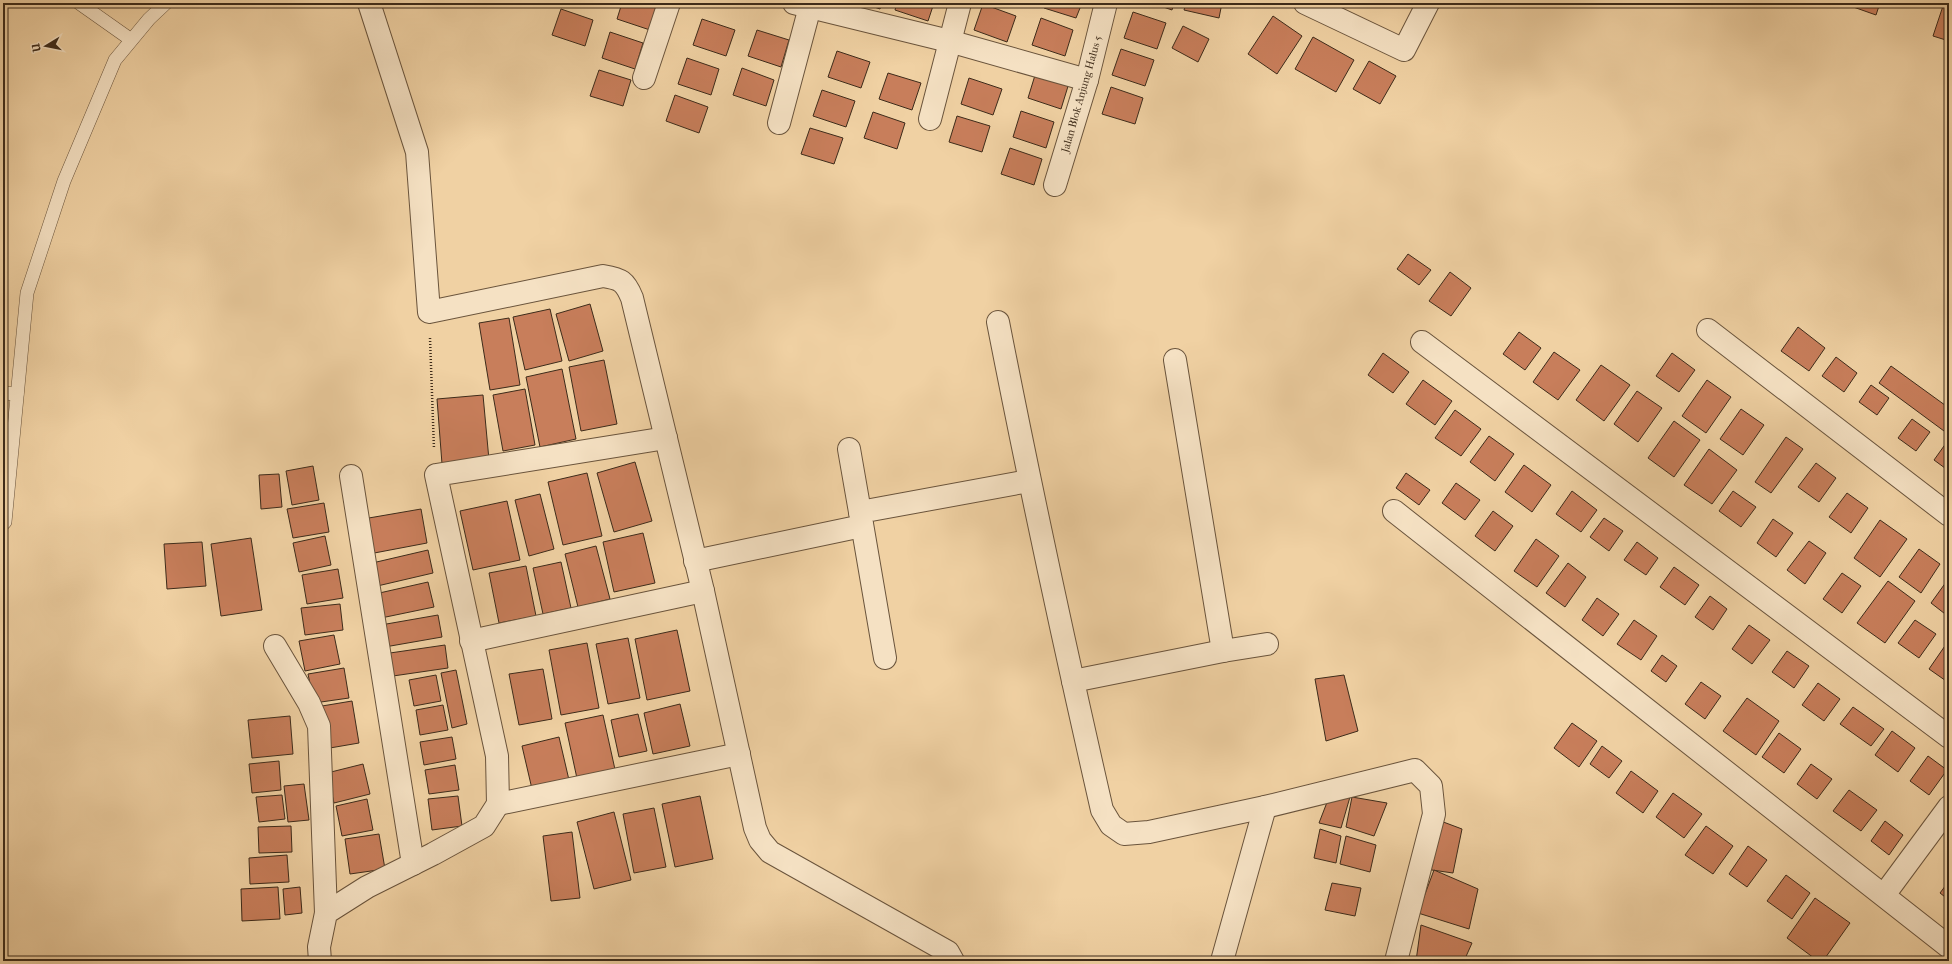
<svg xmlns="http://www.w3.org/2000/svg" width="1952" height="964" font-family="'IM FELL French Canon',serif">
  <rect width="100%" height="100%" fill="#f0d1a3"/>
  <filter id="stains"><feTurbulence type="fractalNoise" baseFrequency=".005" numOctaves="4"/><feColorMatrix values="0 0 0 0 .2 0 0 0 0 .09 0 0 0 0 .02 0 0 0 .5 -.17"/></filter>
  <radialGradient id="worn" r=".72"><stop offset=".6" stop-color="#630" stop-opacity="0"/><stop offset="1" stop-color="#630" stop-opacity=".3"/></radialGradient>
  <g fill="#c87e5b" stroke="#3d2b1a">
    <polygon points="587,3 601,3 600,7"/>
    <polygon points="622,3 658,4 650,30 617,19"/>
    <polygon points="863,3 882,3 880,9"/>
    <polygon points="897,3 934,3 928,21 895,10"/>
    <polygon points="1046,3 1082,3 1076,18 1044,8"/>
    <polygon points="1152,3 1174,3 1172,10"/>
    <polygon points="1186,3 1222,3 1219,18 1184,10"/>
    <polygon points="1396,3 1409,3 1407,7"/>
    <polygon points="1842,3 1880,3 1876,15"/>
    <polygon points="1944,3 1949,3 1949,41 1933,36"/>
    <polygon points="983,4 1016,16 1007,42 974,30"/>
    <polygon points="561,9 593,20 585,46 552,35"/>
    <polygon points="1133,12 1166,23 1157,49 1124,38"/>
    <polygon points="1273,16 1302,36 1277,74 1248,54"/>
    <polygon points="1041,18 1073,30 1065,56 1032,45"/>
    <polygon points="702,19 735,30 726,56 693,45"/>
    <polygon points="1183,26 1209,39 1198,62 1172,48"/>
    <polygon points="757,30 789,40 781,67 748,56"/>
    <polygon points="610,32 643,43 635,69 602,58"/>
    <polygon points="1313,37 1354,60 1336,92 1295,69"/>
    <polygon points="1121,49 1154,60 1145,86 1112,75"/>
    <polygon points="837,51 870,62 861,88 828,77"/>
    <polygon points="687,58 719,69 711,95 678,84"/>
    <polygon points="1369,61 1396,76 1380,104 1353,89"/>
    <polygon points="742,68 774,80 766,106 733,95"/>
    <polygon points="599,70 631,80 623,106 590,96"/>
    <polygon points="1036,72 1069,83 1061,109 1028,98"/>
    <polygon points="888,73 921,83 912,110 879,99"/>
    <polygon points="969,78 1002,89 993,115 961,104"/>
    <polygon points="1111,87 1143,98 1135,124 1102,114"/>
    <polygon points="822,90 855,101 846,127 813,116"/>
    <polygon points="675,95 708,107 699,133 666,121"/>
    <polygon points="1021,111 1054,122 1046,148 1013,137"/>
    <polygon points="873,112 905,123 897,149 864,138"/>
    <polygon points="957,116 990,126 982,152 949,142"/>
    <polygon points="810,128 843,138 834,164 801,154"/>
    <polygon points="1010,148 1042,159 1034,185 1001,174"/>
    <polygon points="1408,254 1431,270 1419,285 1397,269"/>
    <polygon points="1450,272 1471,288 1451,316 1429,301"/>
    <polygon points="590,304 603,351 569,361 556,314"/>
    <polygon points="550,309 562,361 525,370 513,317"/>
    <polygon points="509,318 520,385 490,390 479,323"/>
    <polygon points="1798,327 1825,348 1809,371 1781,351"/>
    <polygon points="1519,332 1541,348 1525,370 1503,354"/>
    <polygon points="1554,352 1580,370 1558,400 1533,382"/>
    <polygon points="1383,353 1409,372 1393,393 1368,375"/>
    <polygon points="1672,353 1695,370 1679,392 1656,376"/>
    <polygon points="1836,357 1857,373 1844,392 1822,376"/>
    <polygon points="604,360 617,424 581,431 569,367"/>
    <polygon points="1601,365 1630,385 1604,421 1576,400"/>
    <polygon points="1891,366 1949,408 1949,423 1944,431 1879,383"/>
    <polygon points="562,369 576,439 540,447 526,377"/>
    <polygon points="1423,380 1452,401 1435,425 1406,404"/>
    <polygon points="1707,380 1731,397 1706,433 1682,416"/>
    <polygon points="1871,385 1889,398 1877,415 1859,402"/>
    <polygon points="525,389 535,445 503,451 493,395"/>
    <polygon points="1637,391 1662,408 1638,442 1614,424"/>
    <polygon points="483,395 489,460 442,464 437,399"/>
    <polygon points="1741,409 1764,425 1743,455 1720,439"/>
    <polygon points="1455,410 1481,429 1461,456 1435,438"/>
    <polygon points="1912,419 1930,432 1916,451 1898,438"/>
    <polygon points="1674,421 1700,440 1674,477 1648,458"/>
    <polygon points="1489,436 1514,454 1495,481 1470,462"/>
    <polygon points="1786,437 1803,449 1771,493 1755,482"/>
    <polygon points="1949,439 1949,471 1934,460"/>
    <polygon points="1709,449 1737,470 1712,504 1684,485"/>
    <polygon points="635,462 652,521 614,532 597,473"/>
    <polygon points="1816,463 1836,478 1819,502 1798,487"/>
    <polygon points="1524,465 1551,485 1532,512 1505,492"/>
    <polygon points="313,466 319,500 292,505 286,471"/>
    <polygon points="587,473 602,536 563,545 548,482"/>
    <polygon points="1406,473 1430,490 1419,505 1396,488"/>
    <polygon points="279,474 282,507 261,509 259,475"/>
    <polygon points="1456,483 1480,500 1465,520 1442,503"/>
    <polygon points="1572,491 1597,510 1581,532 1556,514"/>
    <polygon points="1733,491 1756,507 1741,527 1719,511"/>
    <polygon points="1847,493 1868,508 1851,533 1829,517"/>
    <polygon points="540,494 554,549 529,556 515,500"/>
    <polygon points="507,501 520,560 473,570 460,511"/>
    <polygon points="324,503 329,532 293,538 287,509"/>
    <polygon points="421,509 427,543 369,554 363,519"/>
    <polygon points="1493,511 1513,526 1495,551 1475,536"/>
    <polygon points="1604,518 1623,531 1609,551 1590,537"/>
    <polygon points="1773,519 1793,533 1776,557 1757,543"/>
    <polygon points="1880,520 1907,539 1880,577 1854,558"/>
    <polygon points="643,533 655,583 614,592 603,542"/>
    <polygon points="325,536 331,565 299,572 293,543"/>
    <polygon points="251,538 262,610 221,616 211,544"/>
    <polygon points="1536,539 1559,556 1537,587 1514,571"/>
    <polygon points="1809,541 1826,553 1805,584 1787,570"/>
    <polygon points="202,542 206,586 167,589 164,544"/>
    <polygon points="1637,542 1658,558 1646,575 1624,560"/>
    <polygon points="596,546 610,599 578,607 565,554"/>
    <polygon points="1919,549 1940,564 1921,593 1899,577"/>
    <polygon points="428,550 433,573 373,587 368,564"/>
    <polygon points="561,562 571,608 543,614 533,568"/>
    <polygon points="1568,563 1586,577 1565,607 1546,593"/>
    <polygon points="526,566 536,616 499,623 489,573"/>
    <polygon points="1674,567 1699,585 1685,605 1660,587"/>
    <polygon points="338,569 343,598 307,604 302,575"/>
    <polygon points="1842,573 1861,586 1842,613 1823,599"/>
    <polygon points="1949,578 1949,617 1931,603"/>
    <polygon points="1888,581 1915,601 1885,643 1857,623"/>
    <polygon points="428,582 434,607 381,618 375,594"/>
    <polygon points="1710,596 1727,609 1713,630 1695,617"/>
    <polygon points="1597,598 1619,614 1603,636 1582,620"/>
    <polygon points="340,604 343,630 305,635 301,608"/>
    <polygon points="438,615 442,637 379,648 375,626"/>
    <polygon points="1634,620 1657,636 1641,660 1617,644"/>
    <polygon points="1915,620 1936,634 1919,658 1898,643"/>
    <polygon points="1749,625 1770,640 1752,664 1732,649"/>
    <polygon points="677,630 690,691 647,700 635,639"/>
    <polygon points="334,635 340,664 305,671 299,641"/>
    <polygon points="628,638 640,698 608,704 596,644"/>
    <polygon points="1949,640 1949,683 1929,669"/>
    <polygon points="587,643 599,708 561,715 549,650"/>
    <polygon points="445,645 448,668 393,676 390,653"/>
    <polygon points="1787,651 1809,666 1794,688 1772,672"/>
    <polygon points="1662,655 1677,666 1666,682 1651,671"/>
    <polygon points="344,668 349,698 314,703 308,674"/>
    <polygon points="543,669 552,719 519,725 509,674"/>
    <polygon points="456,670 467,724 452,728 441,673"/>
    <polygon points="436,675 441,701 414,706 409,680"/>
    <polygon points="1344,675 1358,731 1326,741 1315,679"/>
    <polygon points="1701,682 1721,696 1705,719 1685,704"/>
    <polygon points="1818,683 1840,699 1824,721 1802,705"/>
    <polygon points="1747,698 1779,721 1756,755 1723,731"/>
    <polygon points="352,701 359,743 324,749 316,707"/>
    <polygon points="680,704 690,746 653,754 644,713"/>
    <polygon points="443,705 448,730 420,735 416,710"/>
    <polygon points="1853,707 1884,729 1871,746 1840,724"/>
    <polygon points="638,714 647,751 619,757 611,720"/>
    <polygon points="603,715 616,774 578,783 565,723"/>
    <polygon points="290,716 293,754 252,758 248,720"/>
    <polygon points="1572,723 1597,741 1579,767 1554,748"/>
    <polygon points="1892,731 1915,748 1898,772 1875,755"/>
    <polygon points="1779,733 1801,749 1784,773 1762,757"/>
    <polygon points="452,737 456,759 424,765 420,742"/>
    <polygon points="559,737 569,780 532,789 522,746"/>
    <polygon points="1602,746 1622,761 1609,778 1590,764"/>
    <polygon points="1928,756 1947,770 1929,795 1910,781"/>
    <polygon points="279,761 281,790 252,793 249,764"/>
    <polygon points="363,764 370,794 334,803 327,773"/>
    <polygon points="1811,764 1832,779 1817,799 1797,784"/>
    <polygon points="455,765 459,790 429,794 425,770"/>
    <polygon points="1631,771 1658,791 1643,813 1616,793"/>
    <polygon points="304,784 309,820 288,822 284,786"/>
    <polygon points="1352,790 1341,828 1319,823 1331,792"/>
    <polygon points="1849,790 1877,810 1861,831 1833,811"/>
    <polygon points="1673,793 1702,814 1684,838 1656,817"/>
    <polygon points="282,795 285,819 259,822 256,797"/>
    <polygon points="458,796 462,826 432,830 428,799"/>
    <polygon points="700,796 713,859 675,867 662,804"/>
    <polygon points="1352,797 1387,803 1374,836 1346,827"/>
    <polygon points="367,799 373,830 342,836 336,806"/>
    <polygon points="654,808 666,867 634,873 623,814"/>
    <polygon points="614,812 631,880 594,889 577,822"/>
    <polygon points="1438,820 1462,829 1453,873 1425,869"/>
    <polygon points="1885,821 1903,835 1889,855 1871,841"/>
    <polygon points="291,826 292,852 259,853 258,827"/>
    <polygon points="1706,826 1733,846 1713,874 1685,855"/>
    <polygon points="1320,829 1341,836 1336,863 1314,858"/>
    <polygon points="572,832 580,898 551,901 543,836"/>
    <polygon points="379,834 385,869 350,874 345,839"/>
    <polygon points="1346,836 1376,845 1370,872 1340,864"/>
    <polygon points="1748,846 1767,860 1747,887 1729,874"/>
    <polygon points="287,855 289,882 250,884 249,858"/>
    <polygon points="1434,870 1478,889 1469,929 1418,913"/>
    <polygon points="1786,875 1810,893 1792,919 1767,901"/>
    <polygon points="1949,881 1949,900 1940,893"/>
    <polygon points="1332,883 1361,888 1355,916 1325,910"/>
    <polygon points="278,887 280,919 242,921 241,889"/>
    <polygon points="300,887 302,913 285,915 283,889"/>
    <polygon points="1815,898 1850,923 1823,961 1818,961 1787,938"/>
    <polygon points="1421,925 1472,943 1464,961 1416,961"/>
    <polygon points="1889,957 1894,961 1886,961"/>
  </g>
  <g fill="none" stroke-linecap="round" stroke-linejoin="round">
    <g stroke="#6a543c" stroke-width="14">
      <g id="service">
        <polyline points="79,3 130,39"/>
        <polyline points="3,393 17,394"/>
        <polyline points="3,524 5,522 27,293 64,181 115,60 149,19 166,3"/>
      </g>
    </g>
    <g stroke="#6a543c" stroke-width="24">
      <g id="minor">
        <path d="M369,3l48,149 12,160 174,-36c18,3 22,5 29,22l71,293 52,237 5,12 10,12 178,100 5,9"/>
        <polyline points="794,3 949,41 1087,80"/>
        <polyline points="1305,3 1404,50 1428,3"/>
        <polyline points="644,78 669,3"/>
        <polyline points="930,119 960,3"/>
        <polyline points="779,123 811,3"/>
        <polyline points="1055,185 1087,80 1106,3"/>
        <path d="M998,322c32,164 67,326 104,488l9,15 13,9 25,-2 116,-25 150,-37 16,16 3,28 -38,147"/>
        <polyline points="1708,330 1949,515"/>
        <polyline points="1422,342 1949,737"/>
        <polyline points="1175,360 1223,651"/>
        <polyline points="849,449 860,512"/>
        <polyline points="351,476 413,864"/>
        <polyline points="1394,511 1949,947"/>
        <polyline points="695,561 862,526"/>
        <polyline points="471,641 703,591"/>
        <polyline points="275,646 309,703 319,726 326,913"/>
        <polyline points="885,658 860,512 1029,481"/>
        <polyline points="1073,681 1223,651 1267,644"/>
        <polyline points="498,804 739,754"/>
        <polyline points="1884,895 1949,807"/>
        <polyline points="320,961 319,947 326,913 367,887 433,854 484,826 498,804 497,756 436,475 666,438"/>
        <polyline points="1222,961 1265,807"/>
      </g>
    </g>
    <polyline stroke="#3d2b1a" stroke-width="2.5" stroke-dasharray="1 2" stroke-linecap="butt" points="430,338 434,449"/>
    <use href="#service" stroke="#f5e1c3" stroke-width="13"/>
    <use href="#minor" stroke="#f5e1c3" stroke-width="22"/>
  </g>
  <g text-anchor="middle" stroke-width="3" stroke-linejoin="round" paint-order="stroke">
    <g font-size="11" fill="#3d2b1a" stroke="#f5e1c3">
      <text transform="translate(1081 94) rotate(-74)" y="4">Jalan Blok Anjung Halus 5</text>
    </g>
  </g>
  <rect width="1952" height="964" fill="none" stroke="#f0d1a3" stroke-width="16"/>
  <rect x="4" y="4" width="1944" height="956" fill="none" stroke="#3d2b1a" stroke-width="2"/>
  <rect x="8" y="8" width="1936" height="948" fill="none" stroke="#3d2b1a"/>
  <g transform="translate(46 46) rotate(260)" stroke="#f5e1c3" stroke-width="3" paint-order="stroke">
  <path d="M0-3L7 15L0 10L-7 15Z" fill="#3d2b1a"/>
  <text y="-6" font-size="11" font-weight="bold" text-anchor="middle" fill="#3d2b1a">U</text>
  </g>
  <rect width="100%" height="100%" filter="url(#stains)"/>
  <rect width="100%" height="100%" fill="url(#worn)"/>
</svg>
